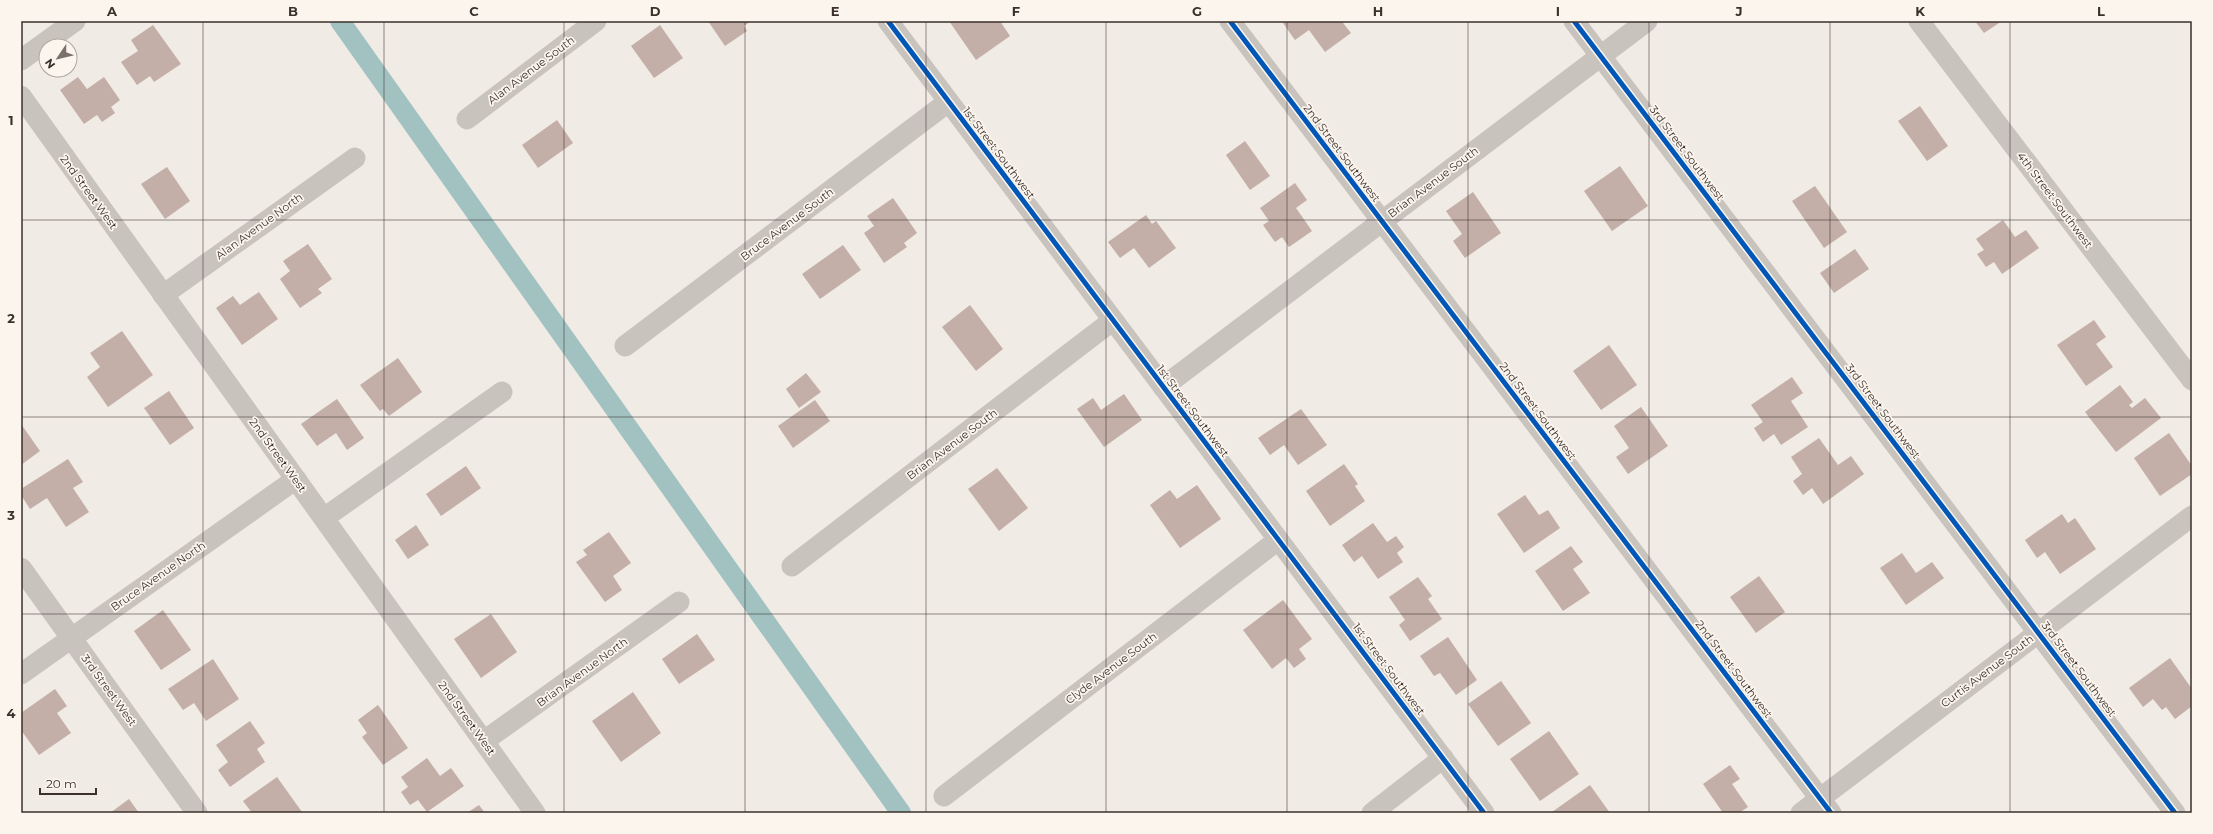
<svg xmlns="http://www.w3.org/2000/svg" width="2213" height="834" font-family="Montserrat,sans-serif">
  <rect width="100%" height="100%" fill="#f0ebe5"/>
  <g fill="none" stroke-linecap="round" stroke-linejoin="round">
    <polyline stroke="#a1c2c1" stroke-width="20" points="340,21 901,813"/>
  </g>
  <g fill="#c3afa7">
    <polygon points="708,21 751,21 744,26 747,31 725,46"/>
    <polygon points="949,21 1000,21 1010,36 976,60"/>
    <polygon points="1285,21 1346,21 1343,23 1351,33 1325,52 1309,30 1295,40 1283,23"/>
    <polygon points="1975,21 2002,21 1984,33"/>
    <polygon points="153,25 181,64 154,82 150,76 137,85 121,62 138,51 131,40"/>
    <polygon points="660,25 683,58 654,78 631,46"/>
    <polygon points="78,77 87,89 104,77 120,100 111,107 115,113 102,122 97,115 84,124 60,90"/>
    <polygon points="1920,106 1948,146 1927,161 1898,121"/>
    <polygon points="557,120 573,143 538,168 522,145"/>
    <polygon points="1245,141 1270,176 1250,190 1226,155"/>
    <polygon points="1620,166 1648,206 1612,231 1584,191"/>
    <polygon points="167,167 190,201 165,219 141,184"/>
    <polygon points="1295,183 1307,200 1296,208 1312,231 1289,247 1282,237 1275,242 1263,225 1269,221 1260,208"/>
    <polygon points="1815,186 1847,232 1824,248 1792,201"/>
    <polygon points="1473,192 1501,233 1465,258 1453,241 1462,234 1446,211"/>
    <polygon points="893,198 917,233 904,243 907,247 884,263 864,233 874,226 867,216"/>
    <polygon points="1146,215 1152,224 1156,221 1176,248 1149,268 1134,248 1120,258 1108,242"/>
    <polygon points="2003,220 2015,237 2026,230 2039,248 2002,274 1994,262 1986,267 1977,254 1984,250 1976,239"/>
    <polygon points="308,244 332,279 318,289 322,293 300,308 280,279 290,271 283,261"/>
    <polygon points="843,245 861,270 820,299 802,274"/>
    <polygon points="1855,249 1869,269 1834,293 1820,273"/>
    <polygon points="259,292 278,319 242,345 216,308 233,296 240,305"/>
    <polygon points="970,305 1003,349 976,371 942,327"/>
    <polygon points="2094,320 2106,337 2096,344 2113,367 2086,386 2057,345"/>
    <polygon points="122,331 153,375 108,407 87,377 100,367 90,353"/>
    <polygon points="1609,345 1637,385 1601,410 1573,371"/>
    <polygon points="398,358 422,392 389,416 383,409 380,411 360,385"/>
    <polygon points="806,373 821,392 799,408 786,389"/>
    <polygon points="1792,377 1803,393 1791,401 1808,427 1781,445 1774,434 1763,442 1754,428 1763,422 1751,405"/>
    <polygon points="2120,385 2133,402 2129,405 2132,408 2145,398 2161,418 2116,452 2085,412"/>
    <polygon points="169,391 194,428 170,445 144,408"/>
    <polygon points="1124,394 1142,420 1104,447 1077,409 1093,398 1101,410"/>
    <polygon points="337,399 364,438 347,450 336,433 317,446 301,424"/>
    <polygon points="815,400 830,421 793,448 778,426"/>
    <polygon points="1641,407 1668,446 1628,474 1616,457 1629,448 1614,426"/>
    <polygon points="1301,409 1327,445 1298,465 1284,445 1270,455 1258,438"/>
    <polygon points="21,424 40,451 21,465"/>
    <polygon points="2169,433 2192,466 2192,474 2160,496 2134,458"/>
    <polygon points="1819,438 1838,465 1851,456 1864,474 1823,504 1812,488 1803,495 1793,481 1802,474 1791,457"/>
    <polygon points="68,459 83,482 73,488 89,512 66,527 47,498 30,509 21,495 21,489"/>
    <polygon points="1344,464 1358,484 1355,486 1365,501 1330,526 1306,491"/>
    <polygon points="466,466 481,488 441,516 426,494"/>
    <polygon points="997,468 1028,508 999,531 968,489"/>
    <polygon points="1197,485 1221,519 1180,548 1150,505 1170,490 1177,499"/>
    <polygon points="1525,495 1539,515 1548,510 1560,528 1524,553 1497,514"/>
    <polygon points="2062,514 2068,523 2075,518 2096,549 2060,574 2045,552 2037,558 2025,540"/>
    <polygon points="1373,523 1387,542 1396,536 1404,547 1397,553 1403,562 1378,579 1362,556 1354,562 1342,545"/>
    <polygon points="416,525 429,545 408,559 395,540"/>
    <polygon points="609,532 631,563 613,576 622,590 605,602 576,562 587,555 583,550"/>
    <polygon points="1571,546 1583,562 1573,569 1590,593 1563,611 1535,571"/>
    <polygon points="1902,553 1916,573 1932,562 1944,578 1906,605 1880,568"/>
    <polygon points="1759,576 1785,612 1756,633 1730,597"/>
    <polygon points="1418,577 1432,596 1428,599 1442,619 1410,641 1399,625 1405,620 1389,597"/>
    <polygon points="1283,600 1312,639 1299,649 1306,659 1294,668 1286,658 1272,669 1243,630"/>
    <polygon points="163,610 191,650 161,670 134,631"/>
    <polygon points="491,614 517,652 481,678 454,639"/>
    <polygon points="697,634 715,660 679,684 662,659"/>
    <polygon points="1448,637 1477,680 1456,695 1440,673 1434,676 1420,656"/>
    <polygon points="2170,658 2192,689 2192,706 2175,719 2166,707 2162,710 2153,699 2143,707 2129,688"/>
    <polygon points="213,659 239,699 206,721 194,703 183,710 168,689"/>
    <polygon points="1501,681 1531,723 1498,746 1468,704"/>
    <polygon points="55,689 67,706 57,713 71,733 39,755 21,730 21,713"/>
    <polygon points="633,692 661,733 621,762 592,721"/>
    <polygon points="378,705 408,748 383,765 362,737 367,733 358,720"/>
    <polygon points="250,721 265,743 257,749 265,762 230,787 218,770 228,762 216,745"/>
    <polygon points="1549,731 1579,774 1540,801 1510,759"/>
    <polygon points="427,758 440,776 451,768 464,786 427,812 418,800 410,805 401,792 408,787 401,777"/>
    <polygon points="1730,765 1740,779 1732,784 1748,807 1739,813 1723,813 1703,784"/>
    <polygon points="277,777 302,812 252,813 243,801"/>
    <polygon points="1590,785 1610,813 1552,813 1552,812"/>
    <polygon points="129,799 139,813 110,813"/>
    <polygon points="479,805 485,813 467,813"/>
  </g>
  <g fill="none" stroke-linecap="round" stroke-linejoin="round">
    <g stroke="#c9c3be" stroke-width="21">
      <polyline points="888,21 1484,813"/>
      <polyline points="1230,21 1831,813"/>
      <polyline points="1574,21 2175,813"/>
      <polyline points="1919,21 2192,380"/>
      <polyline points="21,60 75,21"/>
      <polyline points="21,96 535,813"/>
      <polyline points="467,119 596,21"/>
      <polyline points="163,295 355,158"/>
      <polyline points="625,346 948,102"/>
      <polyline points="1163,387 1647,21"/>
      <polyline points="324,518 502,392"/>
      <polyline points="792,566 1112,321"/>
      <polyline points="21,568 197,813"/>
      <polyline points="21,674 296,479"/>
      <polyline points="484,741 679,602"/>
      <polyline points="944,796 1278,540"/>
      <polyline points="1372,813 1443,758"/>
      <polyline points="1801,813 2192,516"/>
    </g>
    <g stroke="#fbf5ee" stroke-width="8">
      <g id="cycleway">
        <polyline points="888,21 1484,813"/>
        <polyline points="1230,21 1831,813"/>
        <polyline points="1574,21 2175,813"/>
      </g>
    </g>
    <use href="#cycleway" stroke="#0057b8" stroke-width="5"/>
  </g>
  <path fill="none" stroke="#3b302b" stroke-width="1" stroke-opacity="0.55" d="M203,21v792M384,21v792M564,21v792M745,21v792M926,21v792M1106,21v792M1287,21v792M1468,21v792M1649,21v792M1830,21v792M2010,21v792M21,220h2171M21,417h2171M21,614h2171"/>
  <g text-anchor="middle" stroke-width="3.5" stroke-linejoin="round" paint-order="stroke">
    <g font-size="11" fill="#3b302b" stroke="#fbf5ee">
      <text transform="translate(531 70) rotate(-37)" y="4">Alan Avenue South</text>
      <text transform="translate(999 153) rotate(53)" y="4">1st Street Southwest</text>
      <text transform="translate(1342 153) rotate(53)" y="4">2nd Street Southwest</text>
      <text transform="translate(1687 153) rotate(53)" y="4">3rd Street Southwest</text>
      <text transform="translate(1433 182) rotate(-37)" y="4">Brian Avenue South</text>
      <text transform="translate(89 192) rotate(54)" y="4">2nd Street West</text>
      <text transform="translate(2055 200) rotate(53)" y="4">4th Street Southwest</text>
      <text transform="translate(787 224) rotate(-37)" y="4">Bruce Avenue South</text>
      <text transform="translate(259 226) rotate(-36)" y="4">Alan Avenue North</text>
      <text transform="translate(1193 411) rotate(53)" y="4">1st Street Southwest</text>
      <text transform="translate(1538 411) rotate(53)" y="4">2nd Street Southwest</text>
      <text transform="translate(1883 411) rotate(53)" y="4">3rd Street Southwest</text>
      <text transform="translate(952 444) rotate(-37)" y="4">Brian Avenue South</text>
      <text transform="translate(278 455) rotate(54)" y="4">2nd Street West</text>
      <text transform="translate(158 576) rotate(-35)" y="4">Bruce Avenue North</text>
      <text transform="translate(1111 668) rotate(-37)" y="4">Clyde Avenue South</text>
      <text transform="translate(1389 669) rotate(53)" y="4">1st Street Southwest</text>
      <text transform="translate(1734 669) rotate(53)" y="4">2nd Street Southwest</text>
      <text transform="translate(2079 669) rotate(53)" y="4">3rd Street Southwest</text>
      <text transform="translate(1987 671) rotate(-37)" y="4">Curtis Avenue South</text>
      <text transform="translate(582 672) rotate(-36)" y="4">Brian Avenue North</text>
      <text transform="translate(109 690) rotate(54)" y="4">3rd Street West</text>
      <text transform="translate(467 718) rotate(54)" y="4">2nd Street West</text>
    </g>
  </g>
  <rect width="2213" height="834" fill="none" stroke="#fbf5ee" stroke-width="44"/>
  <g transform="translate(58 58) rotate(235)"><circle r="19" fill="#fbf5ee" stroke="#aea6a0"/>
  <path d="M0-3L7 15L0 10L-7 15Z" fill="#7a716c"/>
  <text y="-6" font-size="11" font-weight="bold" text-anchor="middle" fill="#3b302b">N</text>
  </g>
  <path d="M40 788v6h56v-6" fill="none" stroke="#3b302b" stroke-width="2"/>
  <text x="46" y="788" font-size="12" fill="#3b302b" stroke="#fbf5ee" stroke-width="3" paint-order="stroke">20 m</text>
  <rect x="22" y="22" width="2169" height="790" fill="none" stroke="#3b302b" stroke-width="1.5"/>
  <g font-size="13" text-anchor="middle" font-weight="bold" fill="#3b302b">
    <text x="112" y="16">A</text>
    <text x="293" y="16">B</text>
    <text x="474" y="16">C</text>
    <text x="655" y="16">D</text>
    <text x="835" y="16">E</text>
    <text x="1016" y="16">F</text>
    <text x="1197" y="16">G</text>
    <text x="1378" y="16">H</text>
    <text x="1558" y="16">I</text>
    <text x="1739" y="16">J</text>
    <text x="1920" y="16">K</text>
    <text x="2101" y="16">L</text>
    <text x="11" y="125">1</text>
    <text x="11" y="323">2</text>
    <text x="11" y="520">3</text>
    <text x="11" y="718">4</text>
  </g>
</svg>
